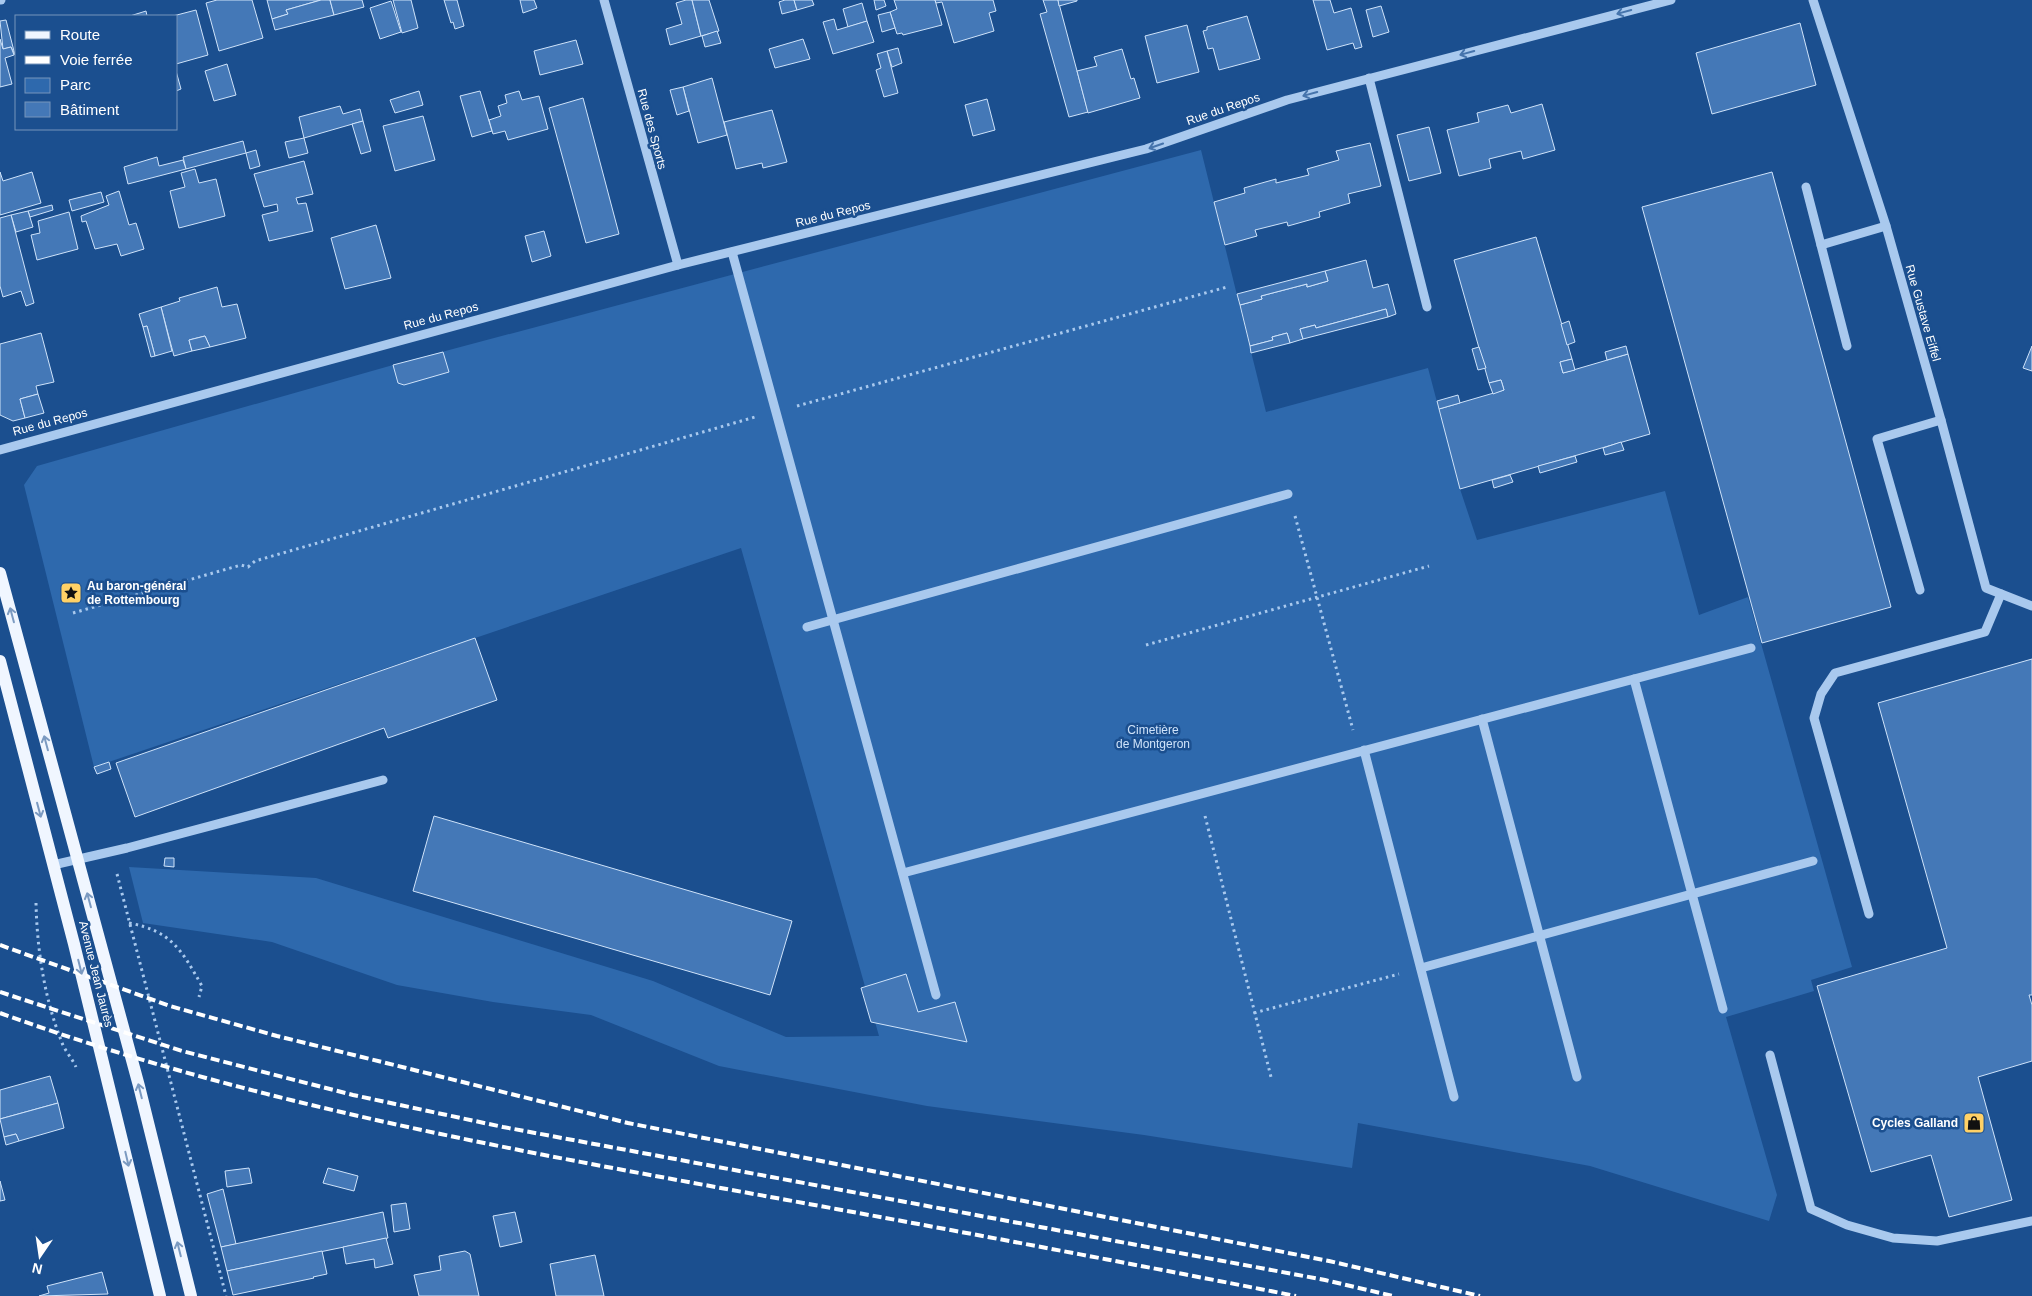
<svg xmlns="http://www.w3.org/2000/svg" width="2032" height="1296" font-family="Arial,sans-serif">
  <rect width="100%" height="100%" fill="#1b4f8f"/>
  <polygon fill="#2e69ad" points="1201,150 1266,412 1428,368 1460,489 1477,540 1665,491 1699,615 1748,597 1852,967 1811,980 1814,991 1726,1017 1777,1195 1769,1221 1590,1166 1358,1123 1352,1168 1144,1135 927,1106 719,1066 591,1015 493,1002 397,985 272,942 143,923 129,867 316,878 653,981 786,1037 879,1036 741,548 94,767 24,485 37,466 393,365"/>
  <g fill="#4478b7" stroke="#cfe3fa">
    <polygon points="217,0 252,0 263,38 219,51 206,3"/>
    <polygon points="267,0 321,0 286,10 288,14 272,19"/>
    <polygon points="321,0 330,0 334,15 275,30 272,19 288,14 286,10"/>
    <polygon points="330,0 362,0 364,7 334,15"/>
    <polygon points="393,0 411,0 418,28 402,33"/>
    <polygon points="444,0 457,0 464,26 455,29 453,22 451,23"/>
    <polygon points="520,0 534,0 537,8 523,13"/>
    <polygon points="686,0 692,0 701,36 670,45 666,29 682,24 676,3"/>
    <polygon points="692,0 709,0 719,31 701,36"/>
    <polygon points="785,0 794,0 797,10 782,14 779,2"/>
    <polygon points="794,0 812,0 814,5 797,10"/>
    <polygon points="874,0 884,0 886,6 876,10"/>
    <polygon points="894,0 935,0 942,25 903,35 902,33 897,34 890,12 897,9"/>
    <polygon points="935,0 993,0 996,11 989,13 994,31 954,43 942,2 936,3"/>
    <polygon points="1043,0 1058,0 1088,112 1069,117 1040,14 1047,12"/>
    <polygon points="1058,0 1077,0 1077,1 1059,6"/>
    <polygon points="1313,0 1330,0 1334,13 1351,8 1362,47 1355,49 1353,43 1327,50"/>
    <polygon points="391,1 401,32 380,39 370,8"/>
    <polygon points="862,3 867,21 848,27 843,9"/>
    <polygon points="1381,6 1389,32 1373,37 1366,10"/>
    <polygon points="196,10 208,55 176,64 176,16 173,16"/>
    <polygon points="146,11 147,16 130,16"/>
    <polygon points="890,12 895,28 882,32 878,15"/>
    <polygon points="1247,16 1260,59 1219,70 1213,48 1208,49 1203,31 1207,30 1207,27"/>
    <polygon points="834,19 837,30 867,21 874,42 833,54 823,22"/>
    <polygon points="6,20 15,55 11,47 3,49 0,21"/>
    <polygon points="1800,23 1816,85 1712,114 1696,53"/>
    <polygon points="1187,25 1199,72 1157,83 1145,36"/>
    <polygon points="717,31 721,43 705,47 702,36"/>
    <polygon points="0,39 3,49 11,47 14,55 5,58 12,84 0,87"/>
    <polygon points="803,39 810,59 775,68 769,49"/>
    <polygon points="576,40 583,64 540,75 534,51"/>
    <polygon points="898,48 902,63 892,67 887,51"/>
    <polygon points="1122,49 1131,79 1134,78 1140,98 1088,113 1077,71 1097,66 1094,57"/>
    <polygon points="887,51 898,93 884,97 876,70 881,68 877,54"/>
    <polygon points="227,64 236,95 214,101 205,71"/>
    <polygon points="176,71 181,89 176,91"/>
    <polygon points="712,78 727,135 698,143 683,87"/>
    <polygon points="683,87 689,111 677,115 670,90"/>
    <polygon points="419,91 423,105 395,113 390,100"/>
    <polygon points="480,91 492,131 472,137 460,96"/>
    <polygon points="519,91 522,100 539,96 548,129 508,140 505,131 493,134 489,120 501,116 498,106 507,103 505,95"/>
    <polygon points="583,98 619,234 586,243 549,108"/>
    <polygon points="987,99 995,130 973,136 965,105"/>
    <polygon points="1542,104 1555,150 1523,159 1521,151 1489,159 1491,168 1459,176 1447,130 1479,122 1477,113 1508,105 1511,113"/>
    <polygon points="340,106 343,114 360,109 363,121 304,138 299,117"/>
    <polygon points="772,110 787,162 763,168 762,163 736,169 724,122"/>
    <polygon points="423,116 435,160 395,171 383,126"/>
    <polygon points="363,121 371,151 361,154 352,124"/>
    <polygon points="1429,127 1441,173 1409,181 1397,135"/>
    <polygon points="304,138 308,153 289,158 285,142"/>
    <polygon points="243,141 246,153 186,169 183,157"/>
    <polygon points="1370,143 1381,186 1348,194 1350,203 1319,212 1320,217 1288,226 1287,222 1255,230 1257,236 1225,245 1214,202 1245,193 1244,188 1276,179 1276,183 1309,175 1307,169 1339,160 1336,151"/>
    <polygon points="256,150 260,166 250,169 246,153"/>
    <polygon points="157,157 159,166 183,160 186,169 128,184 124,167"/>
    <polygon points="304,161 313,194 296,198 298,204 306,203 313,231 269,241 262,215 278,211 277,204 264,207 254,174"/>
    <polygon points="195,169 199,183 216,179 225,216 179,228 170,191 185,187 181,173"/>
    <polygon points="0,172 3,181 32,172 41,203 0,215"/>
    <polygon points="1772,172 1891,607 1762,643 1642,207"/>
    <polygon points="119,191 129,225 136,223 144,249 121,256 117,244 95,249 86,221 82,222 81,216 109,205 106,196"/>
    <polygon points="101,192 104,202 72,211 69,200"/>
    <polygon points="52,205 53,210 30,217 28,211"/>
    <polygon points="28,211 33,227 16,232 11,215"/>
    <polygon points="69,212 78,249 37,260 31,235 40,233 38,221"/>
    <polygon points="11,215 34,303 26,306 21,291 3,297 0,286 0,218"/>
    <polygon points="376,225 391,278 345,289 331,238"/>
    <polygon points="544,231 551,256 532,262 525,236"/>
    <polygon points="1536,237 1572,359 1560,362 1563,373 1628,354 1650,434 1460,489 1439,409 1504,390 1501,380 1489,383 1454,260"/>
    <polygon points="1366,260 1373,288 1388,284 1396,314 1388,317 1386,309 1316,328 1315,325 1300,329 1303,339 1290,343 1287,333 1272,337 1273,340 1250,346 1240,305 1262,299 1261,296 1307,284 1307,287 1328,281 1325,271"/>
    <polygon points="1325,271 1328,281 1307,287 1307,284 1261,296 1262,299 1240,305 1237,294"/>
    <polygon points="217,287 222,307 237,304 246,338 210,347 205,336 189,340 192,351 174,356 161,307 180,301 179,298"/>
    <polygon points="161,307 172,351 155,356 147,326 143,327 139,314"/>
    <polygon points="1386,309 1388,317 1303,339 1300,329 1315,325 1316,328"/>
    <polygon points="1569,321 1575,342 1567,345 1561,324"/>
    <polygon points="147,326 155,356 151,357 143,327"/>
    <polygon points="41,333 54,382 36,386 38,394 20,399 25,418 13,421 0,415 0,344"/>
    <polygon points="1287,333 1290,343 1251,353 1250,346 1273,340 1272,337"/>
    <polygon points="205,336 210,347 192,351 189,340"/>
    <polygon points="1626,346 1628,354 1607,360 1605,352"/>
    <polygon points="2032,346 2032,371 2023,368"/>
    <polygon points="1479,347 1486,368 1478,370 1472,349"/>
    <polygon points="443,352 449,372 404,385 398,383 393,365"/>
    <polygon points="1572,359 1575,370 1563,373 1560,362"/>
    <polygon points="1501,380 1504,390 1493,394 1489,383"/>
    <polygon points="38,394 44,413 25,418 20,399"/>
    <polygon points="1458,395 1460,403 1439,409 1437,401"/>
    <polygon points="1621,442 1624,450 1605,455 1603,448"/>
    <polygon points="1575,456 1577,462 1540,473 1538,466"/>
    <polygon points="1510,475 1513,482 1494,488 1492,480"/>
    <polygon points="475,638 497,700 388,738 384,728 135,817 116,763"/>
    <polygon points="2032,659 2032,995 2029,995 2032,1005 2032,1061 1978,1077 2012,1200 1949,1217 1931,1155 1871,1172 1817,986 1947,948 1878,703"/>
    <polygon points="109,762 111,769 97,774 94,767"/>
    <polygon points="434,816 792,921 770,995 413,891"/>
    <polygon points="165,858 174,858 174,867 164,866"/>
    <polygon points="906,974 918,1012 955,1002 967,1042 871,1022 861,988"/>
    <polygon points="50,1076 58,1103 0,1119 0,1090"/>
    <polygon points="58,1103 64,1128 19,1141 16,1134 4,1137 0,1119"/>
    <polygon points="16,1134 19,1141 6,1145 4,1137"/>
    <polygon points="249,1168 252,1183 227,1187 225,1171"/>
    <polygon points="328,1168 358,1176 354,1191 323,1183"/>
    <polygon points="0,1181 5,1200 0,1201"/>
    <polygon points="223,1189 236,1244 221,1247 207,1194"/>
    <polygon points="406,1203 410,1229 394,1232 391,1205"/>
    <polygon points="383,1212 388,1238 227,1271 221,1247"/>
    <polygon points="515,1212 522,1242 500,1247 493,1216"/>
    <polygon points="386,1238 393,1264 375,1268 374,1259 346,1264 343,1247"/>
    <polygon points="322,1251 327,1274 313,1277 314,1278 233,1295 227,1271"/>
    <polygon points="465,1251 470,1254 479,1296 419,1296 414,1275 441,1270 439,1256"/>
    <polygon points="595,1255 604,1296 556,1296 550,1264"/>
    <polygon points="102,1272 108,1294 39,1296 49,1293 47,1286"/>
  </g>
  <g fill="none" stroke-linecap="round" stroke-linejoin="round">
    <g stroke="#a9c9ee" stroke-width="3" stroke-dasharray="2.5 4" stroke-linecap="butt">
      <polyline points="797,406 1227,287"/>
      <polyline points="1295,516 1353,730"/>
      <polyline points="73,613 241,565 248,567 255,561 755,417"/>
      <polyline points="1146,645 1429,566"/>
      <polyline points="1205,816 1271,1077"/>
      <polyline points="117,874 226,1296"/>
      <path d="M36,903c1,45 8,94 25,137 3,10 11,18 15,27"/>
      <path d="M129,923c43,8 53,28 73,63l-3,11"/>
      <polyline points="1254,1013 1399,974"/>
    </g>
    <g stroke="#a9c9ee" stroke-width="9">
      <polyline points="0,0 1,0"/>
      <polyline points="604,0 678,265"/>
      <polyline points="1813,0 1886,226 1941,420 1986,588 2032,606"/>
      <polyline points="1369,78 1427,307"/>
      <polyline points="1806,187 1847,346"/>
      <polyline points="1821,245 1886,226"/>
      <polyline points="732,252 936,995"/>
      <polyline points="0,450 678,265 1146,149 1287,100 1671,0"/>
      <polyline points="1920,590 1877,439 1941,420"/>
      <polyline points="807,627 1288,494"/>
      <polyline points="1634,679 1723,1009"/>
      <polyline points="1482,719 1577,1077"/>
      <polyline points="1364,750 1454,1097"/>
      <polyline points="53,865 127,848 383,780"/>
      <polyline points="903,873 1751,648"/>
      <polyline points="1869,914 1814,718 1821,694 1835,673 1985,632 2001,594"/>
      <polyline points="1421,968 1813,861"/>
      <polyline points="1770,1055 1811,1209 1847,1225 1893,1238 1937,1241 2032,1221"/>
    </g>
    <g stroke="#f0f6ff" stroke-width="12">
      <polyline points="0,573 139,1086 191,1296"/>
      <polyline points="0,661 74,944 160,1296"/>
    </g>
    <g stroke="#fff" stroke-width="4" stroke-dasharray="9 4" stroke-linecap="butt">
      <polyline points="0,945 170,1006 277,1036 628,1123 1329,1261 1480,1296"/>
      <polyline points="0,992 182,1051 353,1095 503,1127 1325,1280 1393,1296"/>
      <path d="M0,1013c237,86 485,132 732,177 188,34 376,69 564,106"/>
    </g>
  </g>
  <defs><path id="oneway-shaft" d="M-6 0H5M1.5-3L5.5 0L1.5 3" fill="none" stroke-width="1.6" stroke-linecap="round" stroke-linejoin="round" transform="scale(1.25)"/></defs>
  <g stroke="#4674ac">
    <use href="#oneway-shaft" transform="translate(1624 12) rotate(165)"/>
    <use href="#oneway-shaft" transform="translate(1467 53) rotate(165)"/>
    <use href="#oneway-shaft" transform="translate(1310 94) rotate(165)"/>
    <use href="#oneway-shaft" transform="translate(1156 146) rotate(161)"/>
  </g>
  <g stroke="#7b9ac1">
    <use href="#oneway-shaft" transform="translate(12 615) rotate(-105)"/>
    <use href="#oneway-shaft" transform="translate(46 743) rotate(-105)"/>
    <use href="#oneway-shaft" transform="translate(39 810) rotate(75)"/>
    <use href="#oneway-shaft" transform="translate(89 900) rotate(-105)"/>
    <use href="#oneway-shaft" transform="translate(80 967) rotate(76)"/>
    <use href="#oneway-shaft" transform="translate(140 1091) rotate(-104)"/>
    <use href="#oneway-shaft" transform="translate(127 1159) rotate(77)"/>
    <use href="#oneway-shaft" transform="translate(179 1249) rotate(-104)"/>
  </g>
  <defs>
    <g id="sight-square" transform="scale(1.125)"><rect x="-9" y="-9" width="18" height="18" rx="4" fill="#ffd166" stroke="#1b4f8f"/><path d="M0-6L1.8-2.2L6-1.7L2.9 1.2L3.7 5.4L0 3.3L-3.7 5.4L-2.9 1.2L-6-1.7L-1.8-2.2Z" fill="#111"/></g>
    <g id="shop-square" transform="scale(1.125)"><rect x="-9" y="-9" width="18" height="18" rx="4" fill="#ffd166" stroke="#1b4f8f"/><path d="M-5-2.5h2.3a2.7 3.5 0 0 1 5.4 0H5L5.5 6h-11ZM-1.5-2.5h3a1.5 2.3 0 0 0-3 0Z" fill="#111"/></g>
  </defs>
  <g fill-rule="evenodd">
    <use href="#sight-square" x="71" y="593"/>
    <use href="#shop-square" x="1974" y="1123"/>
  </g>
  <g text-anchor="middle" stroke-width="5" stroke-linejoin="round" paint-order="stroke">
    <g font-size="12" fill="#fff" stroke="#1b4f8f">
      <text transform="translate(1223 109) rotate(-19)" y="4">Rue du Repos</text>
      <text transform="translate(652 129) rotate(75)" y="4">Rue des Sports</text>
      <text transform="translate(833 214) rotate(-14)" y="4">Rue du Repos</text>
      <text transform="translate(1923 313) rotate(74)" y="4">Rue Gustave Eiffel</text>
      <text transform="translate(441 316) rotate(-15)" y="4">Rue du Repos</text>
      <text transform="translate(50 422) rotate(-15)" y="4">Rue du Repos</text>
      <text transform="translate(96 974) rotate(76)" y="4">Avenue Jean Jaurès</text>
    </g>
    <g font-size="12" font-weight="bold" fill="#fff" stroke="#1b4f8f" text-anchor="start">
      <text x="87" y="590">Au baron-général<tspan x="87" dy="14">de Rottembourg</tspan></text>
      <text x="1958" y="1127" text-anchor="end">Cycles Galland</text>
    </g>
    <g font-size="12" fill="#cfe3fa" stroke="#1b4f8f">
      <text x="1153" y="734">Cimetière<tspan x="1153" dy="14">de Montgeron</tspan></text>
    </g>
  </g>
  <rect x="15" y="15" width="162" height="115" fill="#1b4f8f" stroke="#7695bc"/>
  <rect x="25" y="31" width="25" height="8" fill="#f0f6ff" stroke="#7695bc"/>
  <text x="60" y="40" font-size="15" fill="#ffffff">Route</text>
  <rect x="25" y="56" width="25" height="8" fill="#ffffff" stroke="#7695bc"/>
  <text x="60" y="65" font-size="15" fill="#ffffff">Voie ferrée</text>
  <rect x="25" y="78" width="25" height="15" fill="#2e69ad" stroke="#7695bc"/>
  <text x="60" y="90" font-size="15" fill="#ffffff">Parc</text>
  <rect x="25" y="102" width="25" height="15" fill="#4478b7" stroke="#7695bc"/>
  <text x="60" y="115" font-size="15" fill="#ffffff">Bâtiment</text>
  <g transform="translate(40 1256) rotate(193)" stroke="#1b4f8f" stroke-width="4" paint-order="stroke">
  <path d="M0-4L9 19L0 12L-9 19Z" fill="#ffffff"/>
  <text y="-8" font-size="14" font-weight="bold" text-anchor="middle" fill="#ffffff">N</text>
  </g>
</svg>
